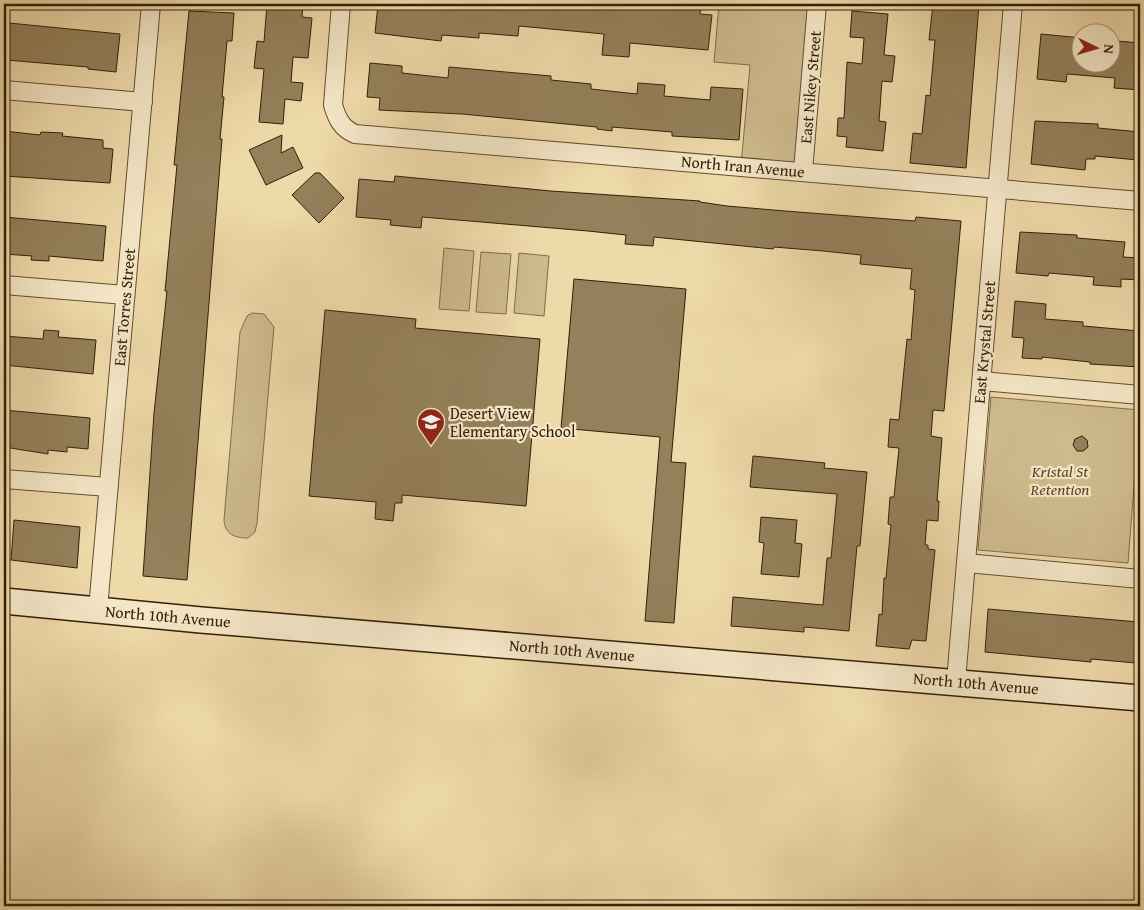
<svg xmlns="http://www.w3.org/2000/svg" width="1144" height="910" font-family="'Gentium Book Plus',serif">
  <rect width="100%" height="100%" fill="#eed9a9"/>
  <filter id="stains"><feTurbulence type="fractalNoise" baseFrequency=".004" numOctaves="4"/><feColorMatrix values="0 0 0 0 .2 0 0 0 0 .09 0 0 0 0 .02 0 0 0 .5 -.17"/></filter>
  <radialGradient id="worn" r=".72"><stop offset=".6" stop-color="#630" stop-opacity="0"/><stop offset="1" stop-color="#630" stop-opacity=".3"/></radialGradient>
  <g fill="#ceba8d" stroke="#806d4a">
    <polygon points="719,4 817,4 803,171 741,166 750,65 714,62"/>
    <polygon points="444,248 474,251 469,311 439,309"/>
    <polygon points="481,252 511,254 506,314 476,312"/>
    <polygon points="519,253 549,256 544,316 514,313"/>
    <path d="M252,313l12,1 10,13 -17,196 -2,9 -7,6c-14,0 -23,-4 -24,-18l16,-188 7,-16z"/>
    <polygon points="991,397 1140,410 1128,563 978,550"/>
  </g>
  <g fill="#94805b" stroke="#332006">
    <polygon points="267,4 303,4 302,17 312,18 308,58 293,57 291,82 303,83 301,101 285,99 283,124 259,122 264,69 254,68 257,41 264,42"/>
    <polygon points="378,4 644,4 681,7 682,4 701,4 700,14 712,15 708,50 630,43 629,57 602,55 604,34 519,26 518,36 479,33 479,38 442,35 441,41 375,33"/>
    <polygon points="933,4 979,4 966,168 910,163 913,133 922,134 926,95 930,96 935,40 929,40"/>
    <polygon points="189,11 234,13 232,41 227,41 222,97 224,97 220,139 222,139 187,580 143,576 154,413 167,291 165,291 177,165 174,165"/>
    <polygon points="852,11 888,14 884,55 895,56 892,82 882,81 879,121 886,122 883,151 846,147 847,137 837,136 838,118 844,118 847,62 862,64 864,38 850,37"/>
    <polygon points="9,23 120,34 116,72 88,69 88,67 6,60"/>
    <polygon points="1041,34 1082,38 1082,62 1116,62 1118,41 1140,43 1140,90 1114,88 1115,78 1067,74 1066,82 1037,79"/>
    <polygon points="370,63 402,66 402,73 448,78 449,67 551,76 551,80 591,84 591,89 637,94 638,83 665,85 664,96 710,100 711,87 743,89 739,140 672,136 672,132 612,127 612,131 597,129 597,127 462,114 379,110 380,98 367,97"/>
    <polygon points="1035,121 1098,124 1098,128 1140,132 1138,160 1095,156 1095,159 1086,159 1085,170 1031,164"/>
    <polygon points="4,131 40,135 41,132 63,133 62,136 103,140 103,148 113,149 110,183 4,176"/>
    <polygon points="282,135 281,153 293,147 303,168 266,185 249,150"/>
    <polygon points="315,173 320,173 344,198 319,223 292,195"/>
    <polygon points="395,176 551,191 700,201 700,202 727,206 785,211 915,221 916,217 961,221 944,411 933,410 931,436 942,438 937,501 939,501 938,521 927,520 925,545 928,545 928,549 935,550 926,641 912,640 909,649 876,646 879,614 882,615 884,578 886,578 891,525 888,524 890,497 894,497 899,448 888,447 890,419 899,420 907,339 911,340 915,290 910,289 912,269 860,264 861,255 823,251 774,247 773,249 654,237 653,246 625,244 626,235 588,231 422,217 421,228 390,225 391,220 356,217 359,179 394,182"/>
    <polygon points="4,217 106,226 103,261 49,256 49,261 31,260 32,256 4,254"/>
    <polygon points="1020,232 1077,235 1077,238 1125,242 1123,257 1140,258 1140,280 1121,279 1121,287 1093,285 1094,277 1049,273 1048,276 1016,273"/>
    <polygon points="574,279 686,289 671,462 686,463 674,623 645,621 660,437 561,428"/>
    <polygon points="1015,301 1046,304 1045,319 1083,322 1083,326 1140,331 1140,367 1090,364 1090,362 1042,357 1042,359 1022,358 1024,338 1012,337"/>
    <polygon points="325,310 416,319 415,328 540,339 526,506 402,495 402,503 395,503 393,521 375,519 376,502 309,496"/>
    <polygon points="44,330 59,331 58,337 96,340 93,374 4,365 4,336 43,339"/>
    <polygon points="4,410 90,418 88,449 67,447 67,452 48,450 48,454 4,447"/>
    <polygon points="1082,436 1087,440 1088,447 1083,451 1077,451 1073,445 1075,439"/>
    <polygon points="753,456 825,463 824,468 867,472 860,546 857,546 849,631 804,627 804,632 731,626 733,597 823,605 827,558 831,558 837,494 750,487"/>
    <polygon points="761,517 797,520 795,543 802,544 799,577 761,574 764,543 759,542"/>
    <polygon points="14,520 80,527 77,568 11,560"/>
    <polygon points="988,609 1139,622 1136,663 1091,659 1091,662 985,652"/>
  </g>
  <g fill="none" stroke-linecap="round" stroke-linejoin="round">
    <g stroke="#624e2f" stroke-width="20">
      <g id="street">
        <path d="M341,4l-8,101c4,13 8,23 22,29l785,67"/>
        <polyline points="4,90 143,102"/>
        <polyline points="803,171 817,4"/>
        <polyline points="4,285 125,295"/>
        <polyline points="982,381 1140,395"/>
        <polyline points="4,479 108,487"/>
        <polyline points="966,563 1140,579"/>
        <polyline points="98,609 151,4"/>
        <polyline points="956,681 1013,4"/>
      </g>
    </g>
    <g stroke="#332006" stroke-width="28">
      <polyline id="secondary" points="4,601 201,620 1140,698"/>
    </g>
    <use href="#street" stroke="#f4e6c7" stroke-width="18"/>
    <use href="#secondary" stroke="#f4e6c7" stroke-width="25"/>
  </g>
  <defs>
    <g id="school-pin" transform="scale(1.4375)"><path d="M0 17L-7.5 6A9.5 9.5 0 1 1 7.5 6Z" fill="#8f2418" stroke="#f4e6c7"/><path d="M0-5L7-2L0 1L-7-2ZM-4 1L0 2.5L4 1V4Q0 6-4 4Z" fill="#fff"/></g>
  </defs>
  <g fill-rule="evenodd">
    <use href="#school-pin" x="431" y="422"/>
  </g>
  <g text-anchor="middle" stroke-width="4.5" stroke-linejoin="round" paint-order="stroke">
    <g font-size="16" fill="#332006" stroke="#f4e6c7">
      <text transform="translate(810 87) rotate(-85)" y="6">East Nikey Street</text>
      <text transform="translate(743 166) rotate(5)" y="6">North Iran Avenue</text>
      <text transform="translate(124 307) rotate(-85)" y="6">East Torres Street</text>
      <text transform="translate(984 342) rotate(-85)" y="6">East Krystal Street</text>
      <text transform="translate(168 616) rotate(5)" y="6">North 10th Avenue</text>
      <text transform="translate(572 650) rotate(5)" y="6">North 10th Avenue</text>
      <text transform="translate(976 683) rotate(5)" y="6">North 10th Avenue</text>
    </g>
    <g font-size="16" fill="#332006" stroke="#f4e6c7" text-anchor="start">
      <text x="450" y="419">Desert View<tspan x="450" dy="18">Elementary School</tspan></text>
    </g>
    <g font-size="16" font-style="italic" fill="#5a4628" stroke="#f4e6c7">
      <text x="1060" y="477">Kristal St<tspan x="1060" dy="18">Retention</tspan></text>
    </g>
  </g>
  <rect width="1144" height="910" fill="none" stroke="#eed9a9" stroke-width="20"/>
  <rect x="5" y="5" width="1134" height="900" fill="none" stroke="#332006" stroke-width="2.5"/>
  <rect x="10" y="10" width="1124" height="890" fill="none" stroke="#332006"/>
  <g transform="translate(1096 48) rotate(95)"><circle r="24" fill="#f4e6c7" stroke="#a7977a"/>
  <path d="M0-4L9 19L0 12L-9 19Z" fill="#8f2418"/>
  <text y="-8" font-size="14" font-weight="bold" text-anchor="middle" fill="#332006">N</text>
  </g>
  <rect width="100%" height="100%" filter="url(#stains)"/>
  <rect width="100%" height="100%" fill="url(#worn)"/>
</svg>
